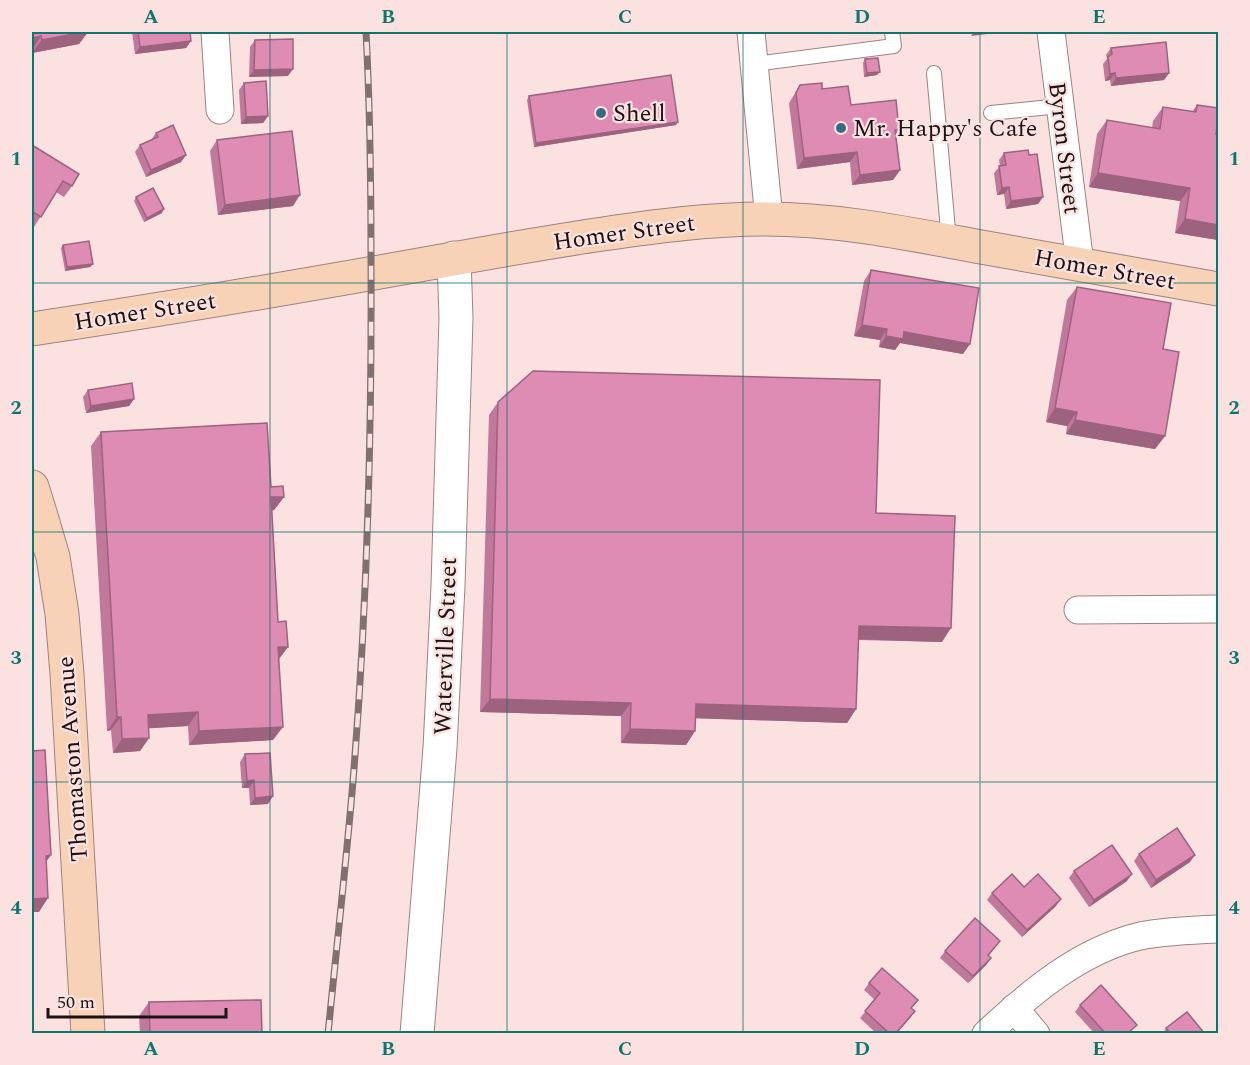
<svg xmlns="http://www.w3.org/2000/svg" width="1250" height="1065" font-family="Spectral,serif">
  <rect width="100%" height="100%" fill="#fce1e1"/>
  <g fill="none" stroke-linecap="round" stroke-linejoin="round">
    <g stroke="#9c8383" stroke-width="16">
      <g id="service">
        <polyline points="754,64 894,46 892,32"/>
        <polyline points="934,73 949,241"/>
        <polyline points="991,113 1060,106"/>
      </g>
    </g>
    <g stroke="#9c8383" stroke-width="29">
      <g id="minor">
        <polyline points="215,32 220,110"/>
        <polyline points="751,32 769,219"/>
        <polyline points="1051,32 1080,264"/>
        <polyline points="1078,610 1218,609"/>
        <polyline points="1014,1008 1036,1034"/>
        <path d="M986,1034c45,-42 93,-83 154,-98 26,-5 52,-6 78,-7"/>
      </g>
    </g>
    <g stroke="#9c8383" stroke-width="35">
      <polyline id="tertiary" points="417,1034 440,748 448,586 456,318 454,258"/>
    </g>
    <g stroke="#9c8383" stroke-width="35">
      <g id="secondary">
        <path d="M32,329c135,-20 270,-43 404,-67 56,-10 111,-20 167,-28 54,-8 108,-15 162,-15 73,0 145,15 216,28 79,14 158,28 237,42"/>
        <polyline points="32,487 41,516 53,557 62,614 67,674 88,1034"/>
      </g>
    </g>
    <use href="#service" stroke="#fff" stroke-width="14"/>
    <use href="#minor" stroke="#fff" stroke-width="27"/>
    <use href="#tertiary" stroke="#fff" stroke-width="33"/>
    <use href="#secondary" stroke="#f8d2b7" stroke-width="33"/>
    <g stroke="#817070" stroke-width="7">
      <path id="rail" d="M328,1034c8,-81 17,-161 24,-241 15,-178 20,-356 19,-535 0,-75 -1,-151 -5,-226"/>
    </g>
    <use href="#rail" stroke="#fce1e1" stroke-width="4.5" stroke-dasharray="14" stroke-linecap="butt"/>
  </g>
  <g fill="#c0789b">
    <polygon points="32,32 88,32 79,44 32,53"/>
    <polygon points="132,32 190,32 191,41 186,48 135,54"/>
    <polygon points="255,40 288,76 249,77 250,47"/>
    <polygon points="1111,48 1169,73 1164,80 1111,86 1110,80 1105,81 1103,64 1107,59 1106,55"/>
    <polygon points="865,59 877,75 864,77 863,63"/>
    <polygon points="244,83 268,116 263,123 241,124 239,90"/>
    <polygon points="800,85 822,89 851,105 899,130 896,134 900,170 893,180 852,185 850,162 797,169 789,103"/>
    <polygon points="529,96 676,125 534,147 527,100"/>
    <polygon points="1197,105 1216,134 1218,135 1218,240 1175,233 1180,201 1089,187 1097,134 1107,120 1152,128 1153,121 1163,107 1192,112"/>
    <polygon points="156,133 186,155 181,162 146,177 135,152 140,145 151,140"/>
    <polygon points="217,140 293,206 218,215 210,151"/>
    <polygon points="32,145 72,186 64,197 56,192 34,227 32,226"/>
    <polygon points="1004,153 1029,155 1043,197 1038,204 1006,209 1004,194 997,195 994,173 1000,166 999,160"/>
    <polygon points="136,197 162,213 144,222 134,201"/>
    <polygon points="63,245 93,264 90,267 65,271 61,248"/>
    <polygon points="871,270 963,354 900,343 895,350 879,347 880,340 854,336 864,281"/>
    <polygon points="1077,287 1163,349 1165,436 1155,449 1066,434 1067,426 1046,422 1067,300"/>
    <polygon points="88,390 134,399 129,406 86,413 83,397"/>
    <polygon points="498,402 876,513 942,642 858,640 856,709 847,723 695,718 695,731 686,745 621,743 621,716 480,712 489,415"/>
    <polygon points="101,432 271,487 284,497 274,510 272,511 278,622 288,647 279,659 273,740 189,745 188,726 149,728 149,738 140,751 113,753 111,730 107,731 91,446"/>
    <polygon points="245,754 268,804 250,805 249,788 242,788 240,762"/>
    <polygon points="1139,854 1190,862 1151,888 1134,861"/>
    <polygon points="1074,871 1127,881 1089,907 1069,878"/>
    <polygon points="1024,887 1056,906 1022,937 987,900 992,893"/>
    <polygon points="995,948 988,956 991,958 986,965 968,983 940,958 945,951"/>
    <polygon points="869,983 912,1009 910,1018 896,1034 877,1034 860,1018 875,1000 864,990"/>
    <polygon points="149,1002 262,1034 140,1034 139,1016"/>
    <polygon points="1080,1005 1132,1032 1130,1034 1095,1034 1075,1012"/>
    <polygon points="1166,1028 1205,1034 1163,1034"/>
  </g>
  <g fill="#9c627e">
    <polygon points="84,32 88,32 79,44 32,53 42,40"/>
    <polygon points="974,32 1003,32 971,36"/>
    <polygon points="41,36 32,50 32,38"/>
    <polygon points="191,41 186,48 135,54 140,47"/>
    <polygon points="293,69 288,76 249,77 254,70"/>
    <polygon points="880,72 877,75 864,77 867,73"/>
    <polygon points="1115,73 1110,80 1105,81 1110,74"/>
    <polygon points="1169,73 1164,80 1111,86 1116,78"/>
    <polygon points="268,116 263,123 241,124 246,117"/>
    <polygon points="678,122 676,125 534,147 536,143"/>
    <polygon points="857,152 850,162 797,169 804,158"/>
    <polygon points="186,155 181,162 146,177 151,170"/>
    <polygon points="900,170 893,180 852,185 860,175"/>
    <polygon points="1098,173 1190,188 1180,201 1089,187"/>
    <polygon points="1009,187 1004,194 997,195 1002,188"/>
    <polygon points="300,195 293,206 218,215 225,205"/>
    <polygon points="1043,197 1038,204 1006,209 1011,201"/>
    <polygon points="164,209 162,213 144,222 147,218"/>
    <polygon points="1185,219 1218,225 1218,240 1175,233"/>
    <polygon points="93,264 90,267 65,271 67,267"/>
    <polygon points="862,325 887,329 880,340 854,336"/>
    <polygon points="904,332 970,344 963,354 900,343 895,350 879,347 886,336"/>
    <polygon points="134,399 129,406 86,413 91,406"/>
    <polygon points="1055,408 1077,412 1067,426 1046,422"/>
    <polygon points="1075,420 1165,436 1155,449 1066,434"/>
    <polygon points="271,497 284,497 274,510 262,511"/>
    <polygon points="859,626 951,628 942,642 849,639"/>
    <polygon points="278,647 288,647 278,660"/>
    <polygon points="490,699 631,703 621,716 480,712"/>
    <polygon points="696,704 856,709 847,723 686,718"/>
    <polygon points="198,712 188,726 138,729 148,715"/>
    <polygon points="117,717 121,717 111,730 107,731"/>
    <polygon points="283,727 273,740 189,745 199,731"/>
    <polygon points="630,729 695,731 686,745 621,743"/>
    <polygon points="149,738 140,751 113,753 122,739"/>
    <polygon points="254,780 249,788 242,788 247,781"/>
    <polygon points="273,796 268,804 250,805 255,798"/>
    <polygon points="51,855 41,869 46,856"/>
    <polygon points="1195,855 1190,862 1151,888 1156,880"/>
    <polygon points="1132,874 1127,881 1089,907 1094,900"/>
    <polygon points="48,898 39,912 32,912 32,899"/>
    <polygon points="1061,899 1056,906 1022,937 1027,930"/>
    <polygon points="991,958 986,965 968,983 973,976"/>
    <polygon points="915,1011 910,1018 896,1034 895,1034"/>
  </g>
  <g fill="#df8cb4" stroke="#9c627e" stroke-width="1.5">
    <polygon points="32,32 84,32 42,40 41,36 32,38"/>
    <polygon points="138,32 190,32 191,41 140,47"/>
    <polygon points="293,39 293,69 254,70 255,40"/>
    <polygon points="1166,42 1169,73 1116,78 1115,73 1110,74 1108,57 1112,54 1111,48"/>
    <polygon points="878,58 880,72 867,73 865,59"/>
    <polygon points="671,75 678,122 536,143 529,96"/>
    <polygon points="266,81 268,116 246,117 244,83"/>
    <polygon points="822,83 822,89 848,86 851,105 896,100 899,130 895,130 900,170 860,175 857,152 804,158 796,93 800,85"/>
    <polygon points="1197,105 1218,108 1218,117 1216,134 1218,135 1218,225 1185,219 1190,188 1098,173 1107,120 1160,129 1163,107 1196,112"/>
    <polygon points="173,125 186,155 151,170 140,145 158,137 156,133"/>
    <polygon points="292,131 300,195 225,205 217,140"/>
    <polygon points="32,145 79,174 72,186 63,181 41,217 32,211"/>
    <polygon points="1028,150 1029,155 1037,154 1043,197 1011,201 1009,187 1002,188 999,166 1006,165 1004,153"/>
    <polygon points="153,188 164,209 147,218 136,197"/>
    <polygon points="89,241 93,264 67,267 63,245"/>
    <polygon points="871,270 979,288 970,344 904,332 903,339 886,336 887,329 862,325"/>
    <polygon points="1077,287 1171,303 1163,349 1179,352 1165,436 1075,420 1077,412 1055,408"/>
    <polygon points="533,371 880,380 876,513 955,516 951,628 859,626 856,709 696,704 695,731 630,729 631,703 490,699 498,402"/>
    <polygon points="132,383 134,399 91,406 88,390"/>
    <polygon points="267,423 271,487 283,486 284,497 271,497 278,622 286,621 288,647 278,647 283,727 199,731 198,712 148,715 149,738 122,739 121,717 117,717 101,432"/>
    <polygon points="45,750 51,855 46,856 48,898 32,899 32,751"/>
    <polygon points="270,753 273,796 255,798 254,780 247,781 245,754"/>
    <polygon points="1177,828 1195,855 1156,880 1139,854"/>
    <polygon points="1112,845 1132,874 1094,900 1074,871"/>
    <polygon points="1012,874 1024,887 1038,874 1061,899 1027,930 992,893"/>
    <polygon points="975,918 1000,941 988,955 991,958 973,976 945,951"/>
    <polygon points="882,968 918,1000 911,1008 915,1011 895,1034 890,1034 865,1011 880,993 869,983"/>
    <polygon points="1101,985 1137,1025 1127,1034 1106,1034 1080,1005"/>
    <polygon points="261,1000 262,1034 150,1034 149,1002"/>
    <polygon points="1187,1012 1205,1034 1171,1034 1166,1028"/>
  </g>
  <path fill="none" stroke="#0f766e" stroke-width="1.5" stroke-opacity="0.55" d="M270,32v1002M507,32v1002M743,32v1002M980,32v1002M32,283h1186M32,532h1186M32,782h1186"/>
  <g fill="#366a87" stroke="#fce1e1" stroke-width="2">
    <circle cx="601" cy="113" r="6"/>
    <circle cx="841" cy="128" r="6"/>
  </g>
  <g text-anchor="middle" stroke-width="4.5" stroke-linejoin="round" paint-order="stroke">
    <g font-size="24" fill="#1b1212" stroke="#fce1e1" text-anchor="start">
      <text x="613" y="121">Shell</text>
      <text x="853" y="136">Mr. Happy's Cafe</text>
    </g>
    <g font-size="24" fill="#1b1212" stroke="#fce1e1">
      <text transform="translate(1065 148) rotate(83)" y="8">Byron Street</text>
      <text transform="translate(624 232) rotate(-8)" y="8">Homer Street</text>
      <text transform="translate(1105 269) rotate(10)" y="8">Homer Street</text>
      <text transform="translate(145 311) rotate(-9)" y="8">Homer Street</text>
      <text transform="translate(445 646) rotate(-88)" y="8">Waterville Street</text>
      <text transform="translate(72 759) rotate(-94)" y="8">Thomaston Avenue</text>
    </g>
  </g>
  <rect width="1250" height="1065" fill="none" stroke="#fce1e1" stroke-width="66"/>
  <path d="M48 1008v9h178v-9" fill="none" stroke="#1b1212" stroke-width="3"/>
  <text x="57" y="1008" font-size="18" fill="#1b1212" stroke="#fce1e1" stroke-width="4.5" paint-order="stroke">50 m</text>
  <rect x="33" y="33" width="1184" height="999" fill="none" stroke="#0f766e" stroke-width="2"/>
  <g font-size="20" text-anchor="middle" font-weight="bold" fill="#0f766e">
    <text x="151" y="23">A</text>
    <text x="388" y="23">B</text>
    <text x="625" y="23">C</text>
    <text x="862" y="23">D</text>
    <text x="1099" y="23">E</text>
    <text x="16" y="165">1</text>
    <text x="1234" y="165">1</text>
    <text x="16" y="414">2</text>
    <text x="1234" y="414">2</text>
    <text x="16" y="664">3</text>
    <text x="1234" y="664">3</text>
    <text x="16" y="914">4</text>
    <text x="1234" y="914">4</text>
    <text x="151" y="1055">A</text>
    <text x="388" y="1055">B</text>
    <text x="625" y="1055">C</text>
    <text x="862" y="1055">D</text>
    <text x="1099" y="1055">E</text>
  </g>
</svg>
